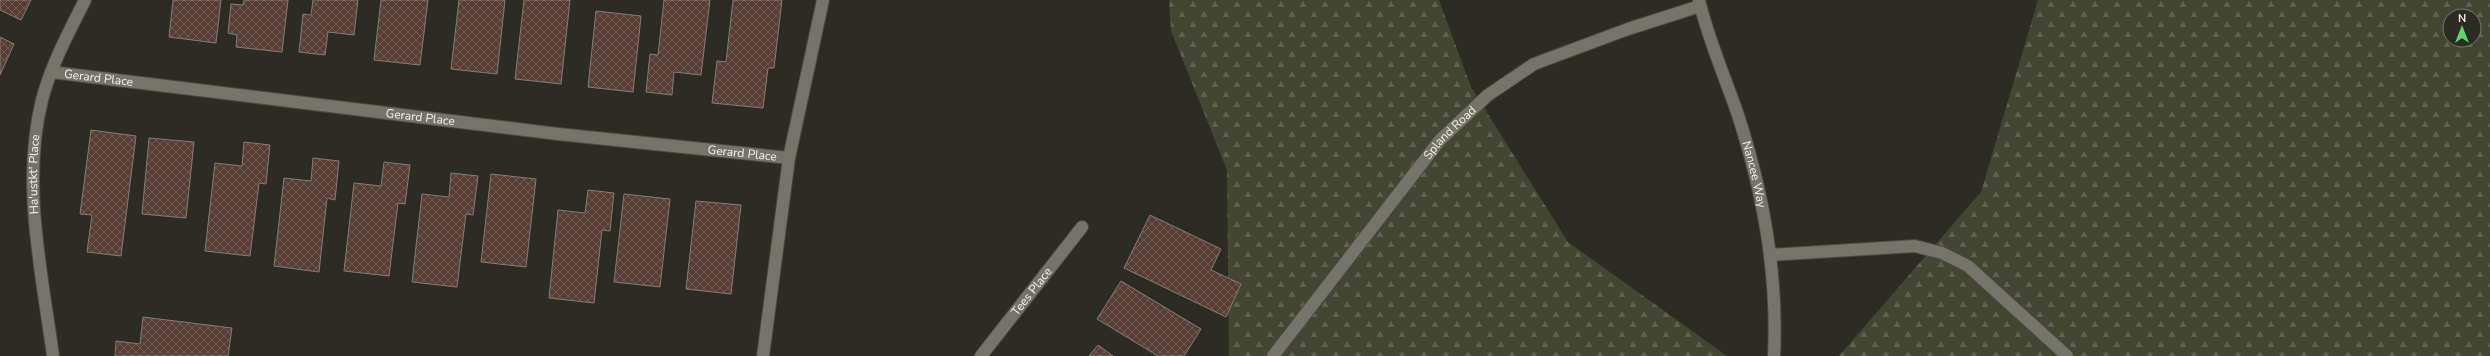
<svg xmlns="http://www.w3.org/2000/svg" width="2490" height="356" font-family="'Nunito Sans',sans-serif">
  <defs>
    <pattern id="forest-firs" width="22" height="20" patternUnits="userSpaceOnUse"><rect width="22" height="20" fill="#434732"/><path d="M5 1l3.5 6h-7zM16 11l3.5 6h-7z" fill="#5f6250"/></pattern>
    <pattern id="building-cross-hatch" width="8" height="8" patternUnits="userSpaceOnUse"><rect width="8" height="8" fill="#583d35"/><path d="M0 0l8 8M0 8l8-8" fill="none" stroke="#705a52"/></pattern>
  </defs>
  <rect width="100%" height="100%" fill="#2d2c24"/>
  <g fill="url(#forest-firs)" fill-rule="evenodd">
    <polygon points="1169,0 1439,0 1471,87 1568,242 1727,356 1229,356 1227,170 1171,31"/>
    <path d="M2038,0h452v356h-651l142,-164zM2450,16h24v24h-24z"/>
  </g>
  <g fill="url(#building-cross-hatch)" stroke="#857b78">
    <polygon points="0,0 31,0 21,20 0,10"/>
    <polygon points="173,0 221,0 216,43 169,37"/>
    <polygon points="244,0 288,0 282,52 236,47 237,35 228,33 231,4 243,5"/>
    <polygon points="313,0 358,0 354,35 328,32 325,55 299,52 303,14 311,15"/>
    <polygon points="381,0 428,0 420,65 374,60"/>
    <polygon points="459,0 505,0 497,74 451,69"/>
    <polygon points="524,0 570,0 561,84 515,79"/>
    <polygon points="664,0 710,0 701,75 674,72 672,95 646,92 650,54 658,55"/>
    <polygon points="733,0 782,0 774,68 768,68 763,108 712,103 717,61 726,62"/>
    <polygon points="596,11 641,16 633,92 588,87"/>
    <polygon points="0,37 14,44 0,75"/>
    <polygon points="91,130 136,136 121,256 87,252 92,215 80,214"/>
    <polygon points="149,138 194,142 186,218 142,214"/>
    <polygon points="244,142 270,145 266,184 259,183 250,256 205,251 215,163 242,166"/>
    <polygon points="313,158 339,161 335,200 327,198 319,272 274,266 284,178 311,181"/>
    <polygon points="384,162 410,165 405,204 398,203 389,276 344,271 354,183 381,186"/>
    <polygon points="451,173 478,176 473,215 466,214 457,287 412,282 422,194 449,197"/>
    <polygon points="491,174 536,179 526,267 481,262"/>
    <polygon points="588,190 614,193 610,231 602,230 594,303 549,298 558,210 585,213"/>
    <polygon points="624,194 670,199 660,287 614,282"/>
    <polygon points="696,201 741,205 731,294 686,289"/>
    <polygon points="1150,215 1221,249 1211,270 1241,284 1226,317 1124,268"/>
    <polygon points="1121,281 1201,329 1184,356 1158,356 1097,319"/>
    <polygon points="143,317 232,328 228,356 115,356 116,341 140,344"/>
    <polygon points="1098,345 1113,356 1089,356"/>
  </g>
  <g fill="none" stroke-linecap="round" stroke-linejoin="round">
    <g stroke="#4b4943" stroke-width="14">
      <g id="minor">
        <path id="s1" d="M1699,0c9,39 26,77 39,115 25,77 40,160 36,241"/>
        <path id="s2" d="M51,72l507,62 231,24"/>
        <polyline points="1770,255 1915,246 1942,253 1968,266 2067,356"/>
        <path id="s3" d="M53,356c-11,-83 -32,-172 -11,-256 9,-35 27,-68 43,-100"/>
        <polyline points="763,356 789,158 823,0"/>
        <path id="s4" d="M981,356l101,-129"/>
        <path id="s5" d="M1273,356l167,-216 48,-45 46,-31 94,-35 72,-23"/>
      </g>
    </g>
    <use href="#minor" stroke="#75746b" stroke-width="12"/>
  </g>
  <g text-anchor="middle" stroke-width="4" stroke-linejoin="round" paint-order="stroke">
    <g font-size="12" fill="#f2f1ec" stroke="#2d2c24">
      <text dy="4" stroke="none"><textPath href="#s2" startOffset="48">Gerard Place</textPath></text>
      <text dy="4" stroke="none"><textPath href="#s2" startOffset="372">Gerard Place</textPath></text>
      <text dy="4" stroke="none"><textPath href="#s5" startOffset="285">Spland Road</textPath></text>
      <text dy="4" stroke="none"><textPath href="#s2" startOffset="696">Gerard Place</textPath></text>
      <text dy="4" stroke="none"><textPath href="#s3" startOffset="183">Ha'ustkt' Place</textPath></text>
      <text dy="4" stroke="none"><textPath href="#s1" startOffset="183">Nancee Way</textPath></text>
      <text dy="4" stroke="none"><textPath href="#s4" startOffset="82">Tees Place</textPath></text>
    </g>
  </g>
  <g transform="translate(2462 28)"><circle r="19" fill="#2d2c24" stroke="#7c7b74"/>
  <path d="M0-3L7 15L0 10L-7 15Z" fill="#62d469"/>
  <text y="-6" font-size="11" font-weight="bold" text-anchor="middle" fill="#f2f1ec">N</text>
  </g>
</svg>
